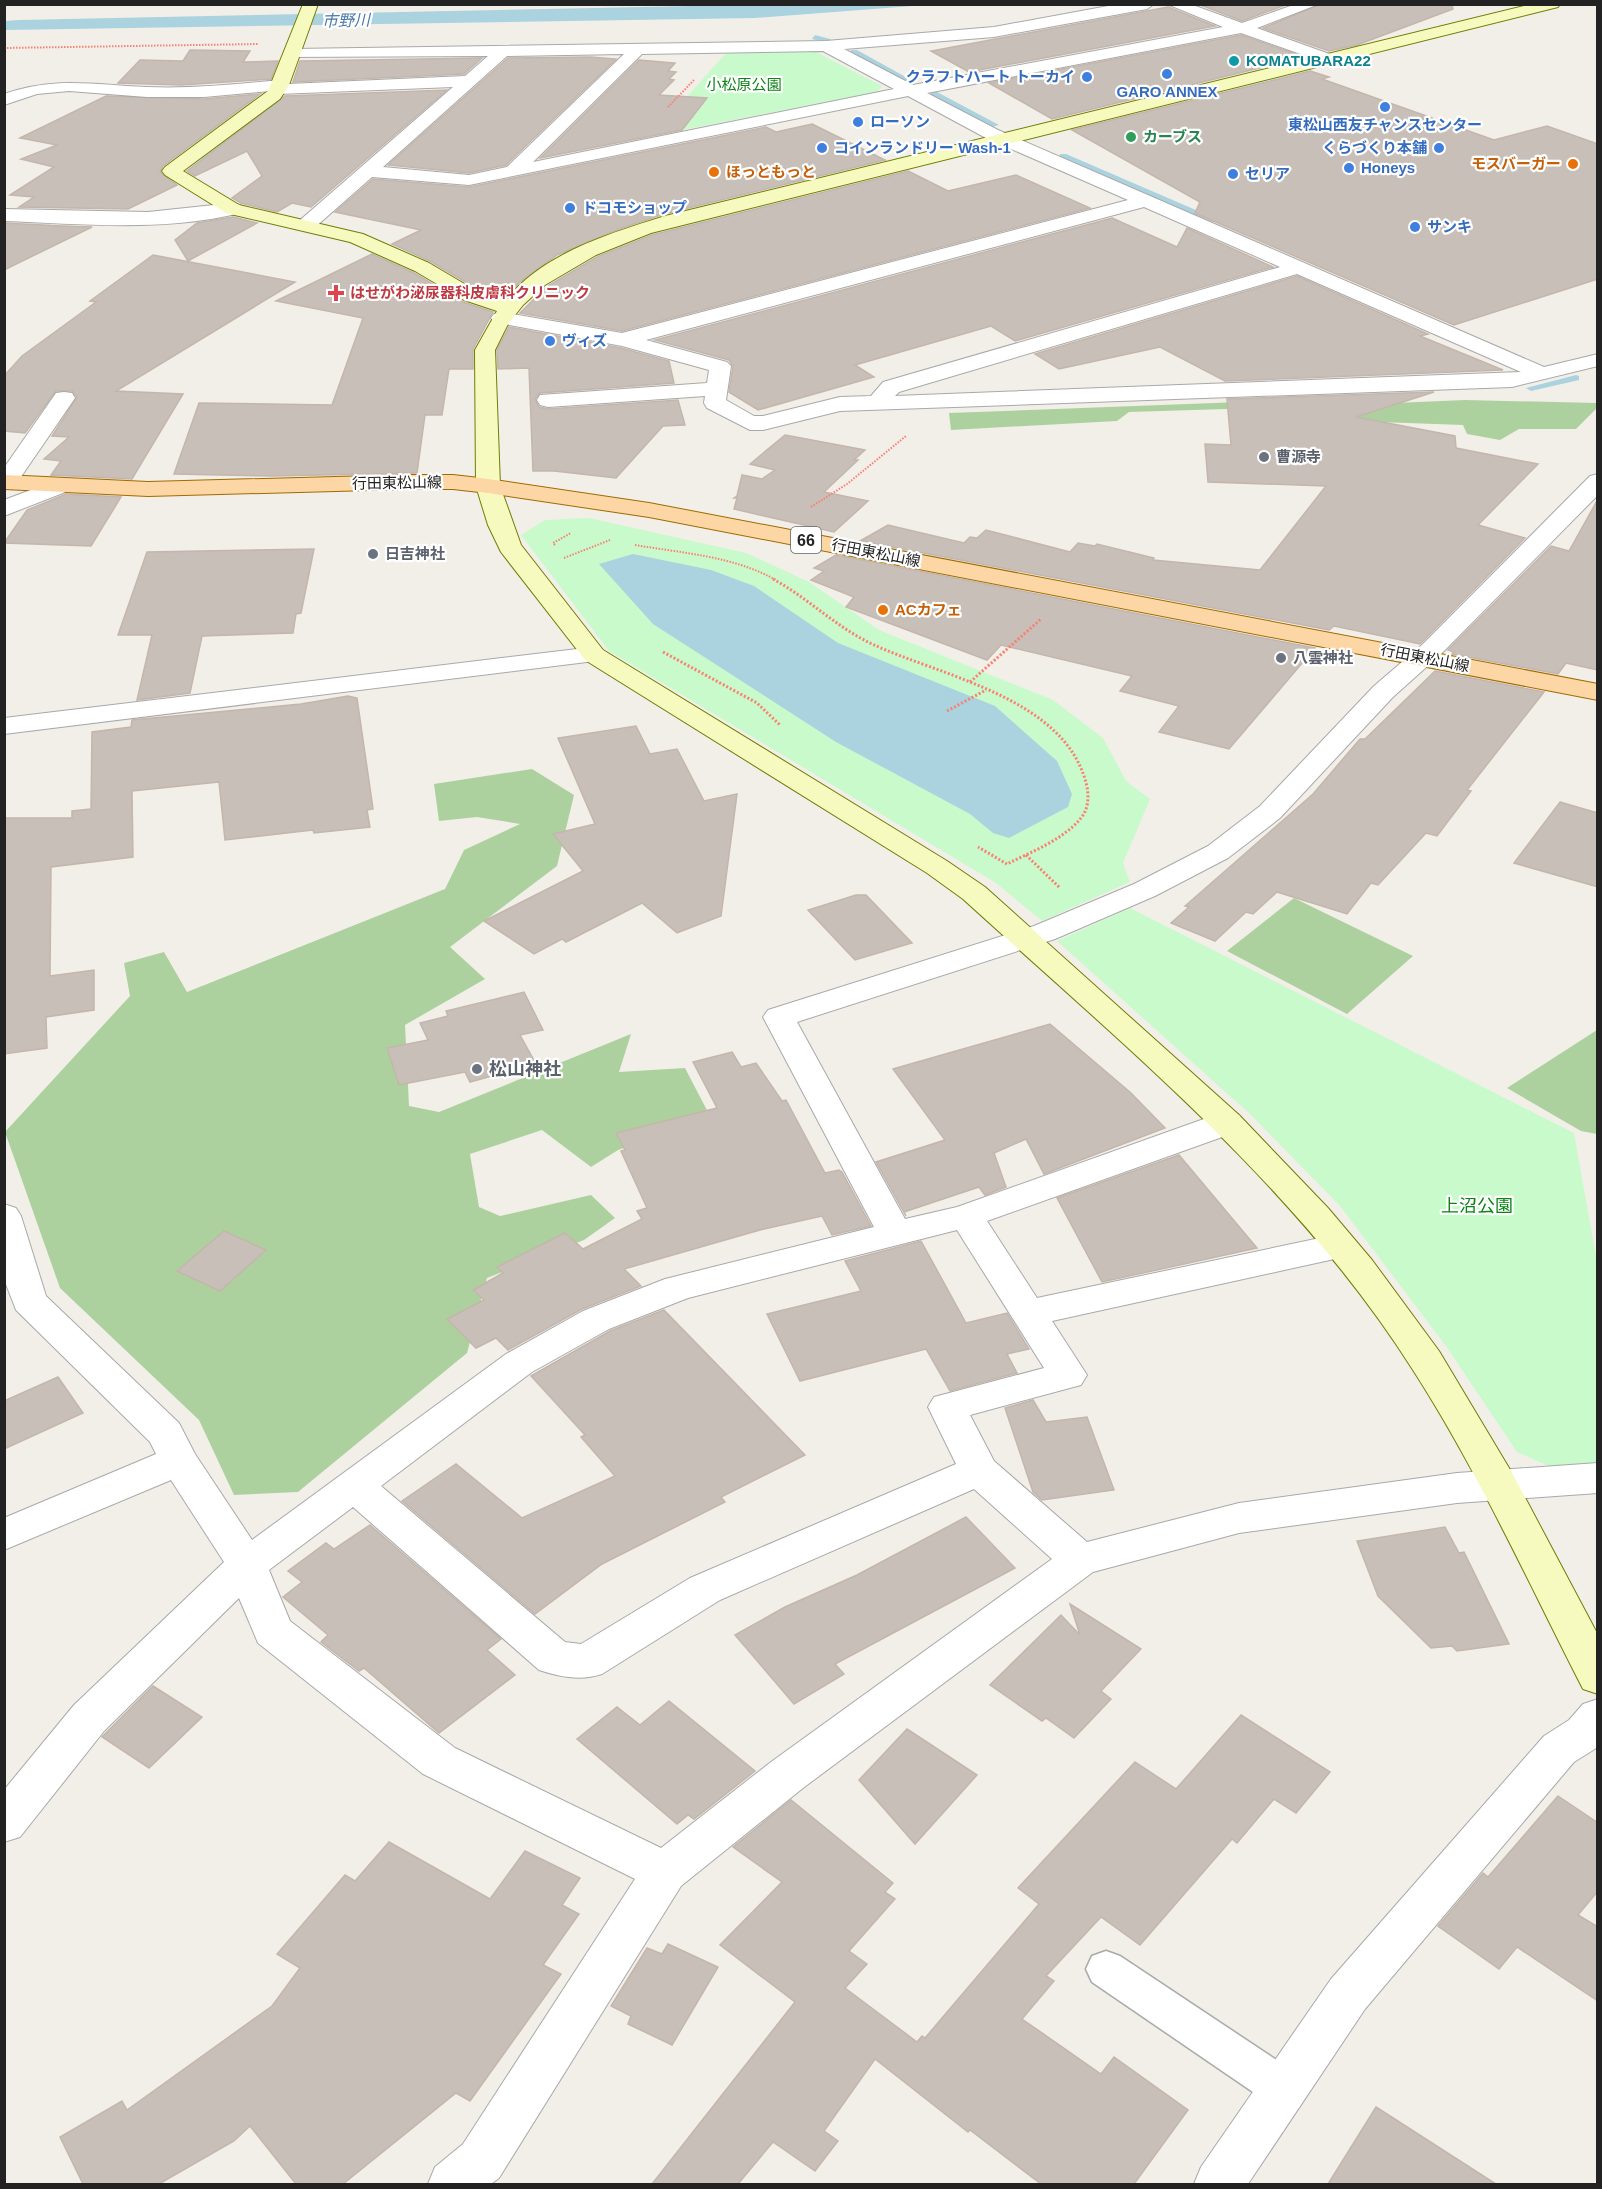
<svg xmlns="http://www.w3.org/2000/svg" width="1602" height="2189" font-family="Arial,'Noto Sans JP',sans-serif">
  <rect width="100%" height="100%" fill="#f2efe9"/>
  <g fill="#add19e">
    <polygon points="1465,400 1598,403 1597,408 1576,429 1519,429 1500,440 1467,434 1463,425 1294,419 1259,408 1129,412 1117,421 951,430 949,413 1267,401 1301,407"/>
    <polygon points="532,769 574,795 557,866 450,947 485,979 405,1025 409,1106 439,1112 631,1034 619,1072 685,1068 725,1145 687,1127 618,1150 591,1167 542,1130 470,1154 479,1207 500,1216 591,1195 615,1218 584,1240 487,1278 467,1353 298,1492 234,1495 199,1420 60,1288 5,1132 130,996 124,963 164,952 187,992 445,889 464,850 520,824 477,817 439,821 434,784"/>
    <polygon points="1294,898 1413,956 1347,1014 1227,951"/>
    <polygon points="1597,1030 1597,1134 1581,1131 1507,1088"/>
  </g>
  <g fill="#c8facc">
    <polygon points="727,52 816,52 882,86 877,92 652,136"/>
    <polygon points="589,518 746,553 809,582 879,630 1053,700 1103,738 1126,781 1150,799 1123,863 1130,882 1042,921 996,883 609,651 521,535 545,520"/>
    <polygon points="1130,908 1574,1133 1597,1262 1597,1463 1553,1468 1517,1452 1446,1346 1340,1206 1250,1114 1057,941"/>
  </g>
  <g fill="#aad3df">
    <polygon points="787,4 926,5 755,18 5,30 5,21 19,20"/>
    <polygon points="633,554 711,570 754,586 838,643 995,706 1057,761 1072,794 1068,807 1009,838 993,833 970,814 836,742 653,624 599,564"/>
  </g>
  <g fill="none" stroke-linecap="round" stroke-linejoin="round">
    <g fill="#aad3df" fill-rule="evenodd">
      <polygon points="815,35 830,39 831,41 827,43 812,39"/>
      <polygon points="851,50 857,50 913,81 906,83 851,54"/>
      <polygon points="931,92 937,92 999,125 992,127 931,96"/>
      <polygon points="1060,154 1066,154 1219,220 1212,222 1060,158"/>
      <polygon points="1576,375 1579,376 1579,380 1531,391 1526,388"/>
    </g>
  </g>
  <g fill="#c7bfb8" stroke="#c4b6ab" stroke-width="1.5">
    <polygon points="1198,4 1288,4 1242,21"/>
    <polygon points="1321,4 1452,4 1453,9 1357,45 1329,51 1263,28"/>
    <polygon points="1168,7 1215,26 969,72 931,51"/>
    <polygon points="1241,35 1304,57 1052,119 989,83"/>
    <polygon points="190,50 250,51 243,62 278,61 271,79 181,85 118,83 140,60 183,61"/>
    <polygon points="591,57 616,59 506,165 469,173 388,165 508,58"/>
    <polygon points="482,58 464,74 293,82 300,61"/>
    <polygon points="639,60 675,63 668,71 676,72 669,79 674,80 659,95 707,98 682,130 540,158"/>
    <polygon points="1310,71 1329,77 1322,79 1494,140 1547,126 1598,144 1598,279 1454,325 1195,213 1200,202 1072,130"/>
    <polygon points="447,90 311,207 292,203 277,212 241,203 232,198 262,176 247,151 195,176 187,171 285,96"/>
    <polygon points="260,94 163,166 160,172 177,185 128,209 19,207 34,197 10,195 54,167 21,159 57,145 20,138 106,96 204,99"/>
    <polygon points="812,124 885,160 664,214 622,228 557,255 520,282 505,297 479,290 430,261 392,244 421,230 335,212 373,179 469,187 766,127 776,132"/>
    <polygon points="908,171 948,191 1016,175 1090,208 622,331 520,313 546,287 597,257 652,235"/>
    <polygon points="233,217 257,223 188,261 175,240 197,223"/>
    <polygon points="1112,218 1177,247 1187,228 1273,267 1015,341 991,326 855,365 874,377 758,410 729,392 733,366 729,360 655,340"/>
    <polygon points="4,223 63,226 92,227 4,270"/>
    <polygon points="372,254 414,273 463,302 493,312 473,349 473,369 449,369 442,415 425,415 417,473 272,476 174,474 199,403 332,405 363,318 276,301"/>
    <polygon points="153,255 295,282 116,391 183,394 132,479 51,475 61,461 44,459 69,437 52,436 77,397 72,391 56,391 25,433 4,431 4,376 22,356 96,302 90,301"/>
    <polygon points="1297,276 1428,334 1420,336 1503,370 1225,381 1160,347 1059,369 1035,354"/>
    <polygon points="509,327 621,348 669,361 674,383 540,393 535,399 539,407 548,409 678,400 685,425 663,426 616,478 554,471 533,471 529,368 498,369 497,350"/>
    <polygon points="1434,392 1356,417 1455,436 1456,448 1538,464 1478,525 1525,538 1420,644 1334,626 1329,630 860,541 888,525 964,543 970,537 977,538 986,530 1070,552 1078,543 1095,546 1097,544 1154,558 1153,560 1260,570 1326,486 1208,482 1205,444 1231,445 1227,399"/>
    <polygon points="785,435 865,450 854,460 858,460 824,492 868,501 834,532 734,509 737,498 734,498 737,496 742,475 762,479 775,470 750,464"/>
    <polygon points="66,494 121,497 91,546 4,543 27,510"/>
    <polygon points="1598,499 1598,670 1566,663 1558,674 1452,654 1454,652 1448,650 1551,546 1569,551"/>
    <polygon points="314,549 301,613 296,614 293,633 202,636 190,693 137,700 152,635 118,635 147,552"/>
    <polygon points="836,555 1315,648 1229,749 1159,732 1179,706 1120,691 1132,676 1001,645 987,660 846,607 854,597 811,580 824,571 814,568"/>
    <polygon points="1435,671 1544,692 1467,790 1471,791 1437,836 1426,833 1378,885 1371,883 1347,914 1277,892 1253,914 1246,912 1215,941 1171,923 1189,907 1185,906 1313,794 1360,739 1365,739"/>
    <polygon points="348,696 357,698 373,809 367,810 370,827 314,833 313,830 225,840 219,782 132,791 133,857 51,867 50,976 94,970 94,1010 46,1017 47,1048 4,1054 4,818 72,818 72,811 91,809 92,732 131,727 132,720 301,704"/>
    <polygon points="636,726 650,754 677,749 704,801 737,794 721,916 677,933 642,903 566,942 562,939 534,954 484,921 583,871 553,834 595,824 558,738"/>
    <polygon points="1560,802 1598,813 1598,887 1514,863"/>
    <polygon points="856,895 866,895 912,943 855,960 808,910"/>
    <polygon points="524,992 543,1030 520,1035 536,1064 470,1082 465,1072 399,1085 387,1048 428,1040 420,1023 448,1016 446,1011"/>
    <polygon points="1050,1024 1131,1093 1165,1128 1044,1174 1026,1139 994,1153 1006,1187 985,1195 979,1187 904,1212 906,1216 876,1162 945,1140 893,1069"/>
    <polygon points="732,1052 741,1067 756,1063 782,1101 786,1100 825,1173 839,1170 842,1172 871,1226 832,1235 822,1216 760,1230 624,1269 641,1286 582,1309 508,1350 496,1338 476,1348 447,1319 484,1300 473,1290 503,1273 497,1267 565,1233 583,1249 642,1219 637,1211 647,1208 621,1151 625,1150 616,1133 717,1108 693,1062"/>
    <polygon points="1179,1155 1257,1248 1102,1282 1057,1198"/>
    <polygon points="224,1231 266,1250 220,1291 177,1271"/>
    <polygon points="921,1241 966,1323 1007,1313 1029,1349 1007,1354 1017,1373 950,1391 926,1349 800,1381 767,1314 861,1291 845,1261"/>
    <polygon points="664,1310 805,1455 721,1497 725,1502 602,1564 535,1614 402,1501 456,1464 522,1518 615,1476 581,1437 585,1435 531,1376 610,1331"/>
    <polygon points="58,1377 83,1413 4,1449 4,1401"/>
    <polygon points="1033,1400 1046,1422 1087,1417 1114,1490 1042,1500 1033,1492 1005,1408"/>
    <polygon points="966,1517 1015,1568 835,1664 844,1674 794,1704 735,1635 785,1607 857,1575"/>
    <polygon points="370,1525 501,1639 487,1650 515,1675 439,1733 364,1668 359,1671 321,1642 328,1635 283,1597 302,1582 288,1571 326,1543 334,1549"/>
    <polygon points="1445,1527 1459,1553 1464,1552 1509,1644 1457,1651 1452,1646 1431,1648 1378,1596 1357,1541"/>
    <polygon points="1070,1604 1141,1649 1101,1691 1111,1699 1074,1738 1046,1718 1042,1721 990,1685 1061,1615 1080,1635"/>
    <polygon points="153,1686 202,1717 149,1768 102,1737"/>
    <polygon points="669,1701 755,1771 694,1819 688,1815 677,1824 577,1739 617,1707 640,1725"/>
    <polygon points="1241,1715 1330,1772 1296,1813 1274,1799 1237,1843 1232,1839 1140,1945 1101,1917 1046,1976 1054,1981 1022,2019 1101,2074 1114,2057 1188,2110 1134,2184 1041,2184 970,2130 968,2132 875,2059 824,2131 838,2141 815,2171 773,2142 738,2184 652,2184 795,2002 720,1945 782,1882 733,1847 791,1800 893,1883 885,1892 895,1899 849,1951 867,1964 845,1988 917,2042 922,2036 925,2038 1039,1904 1018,1888 1135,1762 1176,1789"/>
    <polygon points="907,1729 977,1775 915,1844 859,1780"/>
    <polygon points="1558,1796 1598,1823 1598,1891 1578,1915 1598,1927 1598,2001 1517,1947 1499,1969 1438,1926 1483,1873 1488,1877"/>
    <polygon points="389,1842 490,1899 525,1851 580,1878 562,1905 579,1914 543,1965 561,1974 470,2101 456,2093 343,2184 296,2184 250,2126 234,2141 159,2184 83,2184 60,2137 122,2101 127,2110 272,2006 300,1968 277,1954 345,1875 355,1881"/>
    <polygon points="668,1944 718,1967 672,2045 628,2024 631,2016 611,2006 647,1948 662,1954"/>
    <polygon points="1376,2107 1496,2184 1328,2184"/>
  </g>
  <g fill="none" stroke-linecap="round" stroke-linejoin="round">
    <g stroke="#a9a9a9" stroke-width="3">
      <polygon id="lane" points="1106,1951 1120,1956 1299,2075 1305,2089 1299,2103 1284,2109 1269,2103 1092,1982 1086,1969 1092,1956"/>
    </g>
    <g stroke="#a9a9a9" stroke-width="2">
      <g id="street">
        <path d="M1119,4h35l-7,5 -153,28 -150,12 69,36 310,-58 -56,-23h23l52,19 54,-19h23l-62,24 78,28 2,3 -8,5 -88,-31 -314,60 71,37 546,237 54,-13v12l-86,21 -672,24 -77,19h-13l-43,-22 -3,-5 1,-7 -157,11 -8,-2 -3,-5 3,-5 167,-12 2,-13 -87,-24 -128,-24 -3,-4 3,-4 7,-2 121,21 506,-133 -142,-62 -78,-42 -439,89 -97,-8 -59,52h-14l-2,-4 2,-4 154,-134 -175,7 -7,-3 -67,6h-57l-78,-6 -32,3 -33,11v-11c53,-18 89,-9 143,-7 45,2 89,-3 134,-7l7,4 177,-8 23,-20 -201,1 -2,-3 8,-5 533,-8 168,-14zM823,51l71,38 -361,73 109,-108zM624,54l-117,113 -38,8 -86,-8 124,-111zM1144,207l136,60 -397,115 -12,14 -31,1 -77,19h-9l-28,-16 5,-34 -4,-4 -81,-22zM1297,274l224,98 -626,24 4,-4z"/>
        <path d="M233,203l7,2 2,4 -2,4c-76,19 -159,11 -236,8v-12l144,3z"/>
        <polygon points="64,392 72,393 75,398 14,487 4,489 4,468 56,393"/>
        <path d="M1598,474v21l-157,159 -48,43 -113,121 -52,40 -73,38 -100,43 -258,83 108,197 52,-12 258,-92 12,-3 12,3 5,8 -5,8 -252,90 50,77 302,-64 13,4 5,8 -5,8 -13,4 -287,63 35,54 -6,10 -111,30 24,46 93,81 152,-39 218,-30 141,-10v30l-141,10 -218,30 -146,39 -290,216 -122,98 -182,292 -8,6h-63l7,-17 28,-23 172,-265 -212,-105 -165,-131 -19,-45 -135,133 -84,106 -16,5v-52l70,-85 150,-143 -53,-82 -167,70v-32l152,-64 -6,-12 -134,-132 -12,-31v-75l12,4 5,8 25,80 133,127 16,31 57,86 254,-186 77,-43 82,-32 209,-52 -111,-210 5,-7 266,-84 100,-42 74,-38 52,-40 114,-120 49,-42 167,-168zM957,1230l87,138 -110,29 -6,10 28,57 -266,114 -109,66 -16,-2 -184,-156 151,-114 77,-43 79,-31zM974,1489l78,70 -281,203 -110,86 -206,-100 -165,-127 -21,-51 84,-63 186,163c21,7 42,11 63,4l118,-74z"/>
        <polygon points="60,479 68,481 72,486 68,491 4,516 4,500"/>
        <polygon points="594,647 603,650 607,655 603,660 4,734 4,718"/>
        <polygon points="1598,1699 1598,1747 1574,1762 1365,2009 1248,2184 1194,2184 1201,2167 1331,1979 1544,1736 1569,1720 1583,1704"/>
      </g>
    </g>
    <g stroke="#707d05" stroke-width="2">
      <path id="secondary" d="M303,4h15l-29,81 -9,14 -97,72 56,34 124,29 66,29 49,29 28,8c37,-47 105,-67 159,-84l867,-212h28l-2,3 -907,226 -55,22 -51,30 -22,20 -15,19 -13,26 5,136 21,59 82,105 344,211 38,26 254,228 89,93 44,52 67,91 73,122 86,162v59l-15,-5c-55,-107 -105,-218 -170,-319 -117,-185 -290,-325 -450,-471l-36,-26 -342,-213 -84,-108 -13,-27 -12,-39 -1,-136 22,-39 -33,-11 -49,-29 -65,-29 -124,-29 -61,-38 -3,-4 3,-4 103,-76z"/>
    </g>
    <g stroke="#a06b00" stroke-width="2">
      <polygon id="primary" points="4,475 148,482 408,475 453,475 488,479 649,503 1598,684 1598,700 649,517 488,493 453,489 408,489 148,496 4,489"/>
    </g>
    <g stroke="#fa8072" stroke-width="2" stroke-dasharray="1.5 1.5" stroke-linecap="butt">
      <polyline points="4,48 259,44"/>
      <polyline points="668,107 694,80"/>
      <polyline points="811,507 847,484 906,436"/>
      <polyline points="555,545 553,543 571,533"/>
      <path d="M635,545c47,8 98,11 141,35"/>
      <polyline points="564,558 610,540"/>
    </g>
    <g stroke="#fa8072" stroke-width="3" stroke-dasharray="2 2" stroke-linecap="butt">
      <path d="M773,579c35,19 63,48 99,65 69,32 188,53 213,135 4,13 5,28 -4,39 -18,22 -50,34 -74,46l-29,-17"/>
      <polyline points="663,652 757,703 780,725"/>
      <polyline points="970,682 1041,619"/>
      <polyline points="947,711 986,690"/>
      <polyline points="1026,855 1060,888"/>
    </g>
    <use href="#lane" fill="#fff" fill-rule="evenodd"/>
    <use href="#street" fill="#fff" fill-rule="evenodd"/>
    <use href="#secondary" fill="#f7fabf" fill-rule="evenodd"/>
    <use href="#primary" fill="#fcd6a4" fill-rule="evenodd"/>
  </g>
  <circle fill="#0f9aa8" stroke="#fff" stroke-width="2" cx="1234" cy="61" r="6"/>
  <g fill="#3f7fe0" stroke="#fff" stroke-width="2">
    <circle cx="1167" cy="74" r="6"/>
    <circle cx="1087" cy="77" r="6"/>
    <circle cx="1385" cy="107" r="6"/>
    <circle cx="858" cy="122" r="6"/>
    <circle cx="822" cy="148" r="6"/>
    <circle cx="1439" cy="148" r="6"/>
    <circle cx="1349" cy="168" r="6"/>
    <circle cx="1233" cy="174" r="6"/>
    <circle cx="570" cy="208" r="6"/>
    <circle cx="1415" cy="227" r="6"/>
    <circle cx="550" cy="341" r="6"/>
  </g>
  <circle fill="#2e9e5b" stroke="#fff" stroke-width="2" cx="1131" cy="137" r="6"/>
  <g fill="#e8710a" stroke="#fff" stroke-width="2">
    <circle cx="1573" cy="164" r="6"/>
    <circle cx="714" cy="172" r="6"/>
    <circle cx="883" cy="610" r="6"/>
  </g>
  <path fill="#e0444e" stroke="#fff" stroke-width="2" d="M333 284h6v6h6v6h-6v6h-6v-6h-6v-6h6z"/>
  <g fill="#6b7280" stroke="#fff" stroke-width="2">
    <circle cx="1264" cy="457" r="6"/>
    <circle cx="373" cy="554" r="6"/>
    <circle cx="1281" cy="658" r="6"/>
    <circle cx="477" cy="1069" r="6"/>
  </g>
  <g text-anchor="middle" stroke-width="4.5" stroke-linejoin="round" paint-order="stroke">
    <g font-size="15" font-weight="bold" fill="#0d838f" stroke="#fff" text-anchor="start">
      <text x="1246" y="66">KOMATUBARA22</text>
    </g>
    <g font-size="15" font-weight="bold" fill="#366cbe" stroke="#fff" text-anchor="start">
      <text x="1075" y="82" text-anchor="end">クラフトハート トーカイ</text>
      <text x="1167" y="97" text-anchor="middle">GARO ANNEX</text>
      <text x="870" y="127">ローソン</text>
      <text x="1385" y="130" text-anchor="middle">東松山西友チャンスセンター</text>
      <text x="834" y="153">コインランドリー Wash-1</text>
      <text x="1427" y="153" text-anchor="end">くらづくり本舗</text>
      <text x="1361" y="173">Honeys</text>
      <text x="1245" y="179">セリア</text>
      <text x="582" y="213">ドコモショップ</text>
      <text x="1427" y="232">サンキ</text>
      <text x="562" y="346">ヴィズ</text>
    </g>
    <g font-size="15" fill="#0c8416" stroke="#fff">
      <text x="744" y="90">小松原公園</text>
    </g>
    <g font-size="15" font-weight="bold" fill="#27864d" stroke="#fff" text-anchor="start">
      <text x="1143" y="142">カーブス</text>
    </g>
    <g font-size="15" font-weight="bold" fill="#c56008" stroke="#fff" text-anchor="start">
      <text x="1561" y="169" text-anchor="end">モスバーガー</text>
      <text x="726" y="177">ほっともっと</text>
      <text x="895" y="615">ACカフェ</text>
    </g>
    <g font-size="15" font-weight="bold" fill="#be3a42" stroke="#fff" text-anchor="start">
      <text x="350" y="298">はせがわ泌尿器科皮膚科クリニック</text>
    </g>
    <g font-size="15" font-weight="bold" fill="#5b616d" stroke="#fff" text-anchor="start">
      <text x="1276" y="462">曹源寺</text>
      <text x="385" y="559">日吉神社</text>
      <text x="1293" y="663">八雲神社</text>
    </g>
    <g font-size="15" fill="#222" stroke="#fff">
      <text transform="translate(397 483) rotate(-1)" y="5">行田東松山線</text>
      <text transform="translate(876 553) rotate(11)" y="5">行田東松山線</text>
      <text transform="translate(1425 658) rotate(11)" y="5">行田東松山線</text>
    </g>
    <g font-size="16" font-style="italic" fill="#4a7aab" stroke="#fff">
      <text transform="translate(346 20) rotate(-1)" y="6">市野川</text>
    </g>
    <rect fill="#fff" stroke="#646464" stroke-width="1.5" x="791" y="527" width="30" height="26" rx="4.5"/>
    <g font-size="16" font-weight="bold" fill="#222">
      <text x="806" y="546">66</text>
    </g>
    <g font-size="18" font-weight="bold" fill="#5b616d" stroke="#fff" text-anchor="start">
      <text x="489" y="1075">松山神社</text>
    </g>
    <g font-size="18" fill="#0c8416" stroke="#fff">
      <text x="1477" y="1212">上沼公園</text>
    </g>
  </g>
  <rect width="1602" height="2189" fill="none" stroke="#222222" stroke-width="12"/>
</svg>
